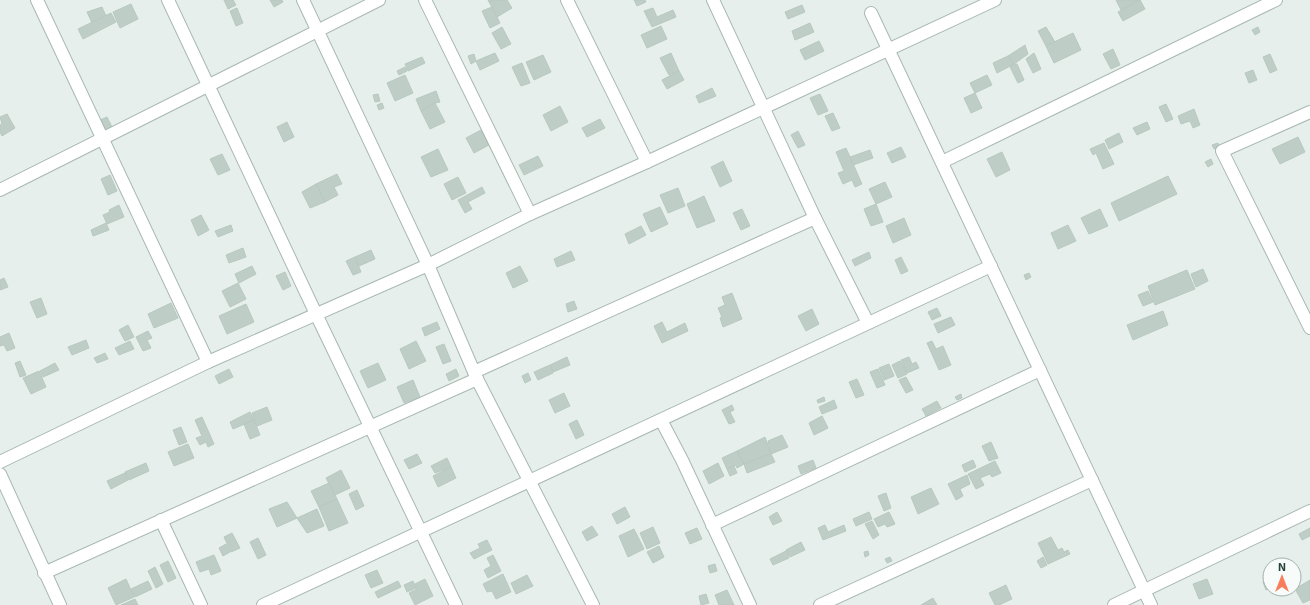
<svg xmlns="http://www.w3.org/2000/svg" width="1310" height="605" font-family="'Exo 2',sans-serif">
  <rect width="100%" height="100%" fill="#e6efeb"/>
  <g fill="#becdc6" stroke="#b8c9c1">
    <polygon points="224,0 233,0 236,5 228,9"/>
    <polygon points="270,0 282,0 283,2 274,7"/>
    <polygon points="488,0 507,0 512,8 497,17"/>
    <polygon points="634,0 645,0 646,2 637,6"/>
    <polygon points="1116,0 1140,0 1121,10"/>
    <polygon points="1140,0 1145,9 1123,21 1118,12"/>
    <polygon points="131,4 138,19 120,28 113,12"/>
    <polygon points="802,5 805,12 788,19 785,12"/>
    <polygon points="102,7 106,16 92,23 87,12"/>
    <polygon points="492,7 500,23 490,28 482,11"/>
    <polygon points="237,8 243,23 236,26 230,11"/>
    <polygon points="653,8 657,17 673,10 676,17 652,27 644,11"/>
    <polygon points="111,13 116,22 83,39 78,29"/>
    <polygon points="810,23 814,32 795,40 792,31"/>
    <polygon points="661,26 667,39 647,48 641,35"/>
    <polygon points="502,27 511,44 501,49 492,33"/>
    <polygon points="1046,27 1055,42 1046,46 1038,31"/>
    <polygon points="1258,27 1260,32 1255,35 1252,30"/>
    <polygon points="1073,33 1081,50 1054,63 1046,46"/>
    <polygon points="819,41 824,51 805,60 800,50"/>
    <polygon points="1025,45 1028,54 1014,64 1008,56"/>
    <polygon points="1113,49 1120,65 1111,69 1103,54"/>
    <polygon points="495,53 499,61 480,70 476,61"/>
    <polygon points="671,53 679,71 669,75 660,58"/>
    <polygon points="1034,53 1041,69 1033,73 1026,59"/>
    <polygon points="474,54 476,61 471,64 468,56"/>
    <polygon points="1270,54 1277,70 1270,73 1263,57"/>
    <polygon points="543,55 551,72 534,80 526,62"/>
    <polygon points="1008,56 1014,64 997,73 993,63"/>
    <polygon points="422,57 425,63 408,71 405,64"/>
    <polygon points="522,63 530,83 521,86 512,67"/>
    <polygon points="1014,64 1017,64 1024,80 1018,83 1010,67"/>
    <polygon points="405,67 407,71 399,75 397,71"/>
    <polygon points="1253,70 1257,80 1249,83 1245,73"/>
    <polygon points="679,71 684,80 667,89 662,80"/>
    <polygon points="405,75 413,93 395,101 387,83"/>
    <polygon points="987,75 992,85 975,93 970,83"/>
    <polygon points="712,88 716,96 699,103 696,96"/>
    <polygon points="436,91 440,102 435,103 421,111 416,99"/>
    <polygon points="975,93 982,108 971,113 964,98"/>
    <polygon points="378,94 380,101 375,102 373,95"/>
    <polygon points="820,94 828,111 818,115 810,98"/>
    <polygon points="382,103 384,108 379,110 377,105"/>
    <polygon points="435,103 445,122 430,129 421,111"/>
    <polygon points="1166,104 1173,119 1166,122 1159,107"/>
    <polygon points="560,106 568,122 551,131 543,115"/>
    <polygon points="1194,109 1200,125 1193,128 1190,121 1181,124 1178,116"/>
    <polygon points="833,113 840,128 832,131 825,116"/>
    <polygon points="7,114 15,128 2,136 0,132 0,125 2,124 0,117"/>
    <polygon points="107,117 113,129 100,134 102,124 100,120"/>
    <polygon points="600,119 605,128 587,137 582,128"/>
    <polygon points="287,122 294,137 284,142 277,127"/>
    <polygon points="1147,122 1150,129 1137,135 1133,128"/>
    <polygon points="481,130 489,145 474,153 466,138"/>
    <polygon points="798,131 805,145 798,148 791,135"/>
    <polygon points="1119,133 1123,142 1109,149 1105,140"/>
    <polygon points="1298,137 1305,152 1280,164 1272,149"/>
    <polygon points="1104,143 1114,164 1103,169 1096,153 1093,155 1090,149"/>
    <polygon points="1218,143 1219,147 1214,149 1212,145"/>
    <polygon points="901,147 906,157 892,163 887,153"/>
    <polygon points="846,148 862,184 855,187 852,180 843,184 838,173 844,171 836,152"/>
    <polygon points="438,149 448,170 431,177 421,157"/>
    <polygon points="870,150 873,158 853,165 850,157"/>
    <polygon points="1002,152 1010,170 996,177 987,159"/>
    <polygon points="222,154 230,170 218,175 210,159"/>
    <polygon points="538,156 543,166 524,175 519,165"/>
    <polygon points="1211,159 1213,164 1208,167 1205,162"/>
    <polygon points="723,161 732,181 720,187 711,167"/>
    <polygon points="337,174 342,184 334,187 338,195 325,202 316,184"/>
    <polygon points="110,175 117,191 108,195 101,179"/>
    <polygon points="1168,176 1177,194 1119,221 1111,203"/>
    <polygon points="458,177 466,193 452,200 444,184"/>
    <polygon points="885,182 892,197 876,204 869,189"/>
    <polygon points="316,184 325,202 310,208 302,192"/>
    <polygon points="482,187 485,193 468,202 472,209 465,213 458,200"/>
    <polygon points="678,188 685,206 668,213 660,195"/>
    <polygon points="704,196 715,221 697,228 687,204"/>
    <polygon points="876,204 883,222 871,226 864,209"/>
    <polygon points="119,205 124,217 107,224 103,215 110,212 109,210"/>
    <polygon points="660,207 668,224 651,232 643,214"/>
    <polygon points="742,209 750,226 741,230 733,213"/>
    <polygon points="1100,209 1108,226 1089,234 1081,218"/>
    <polygon points="201,215 209,230 198,236 191,220"/>
    <polygon points="904,218 911,235 893,243 886,226"/>
    <polygon points="106,223 109,230 93,236 91,230"/>
    <polygon points="231,225 233,231 218,237 215,231"/>
    <polygon points="1068,225 1076,241 1058,249 1051,233"/>
    <polygon points="641,226 646,235 629,244 625,234"/>
    <polygon points="243,248 246,257 229,263 226,255"/>
    <polygon points="371,250 375,259 359,266 355,257"/>
    <polygon points="571,251 575,260 557,267 554,259"/>
    <polygon points="869,252 871,258 855,266 852,260"/>
    <polygon points="355,257 361,272 353,275 346,261"/>
    <polygon points="901,257 908,271 901,274 895,260"/>
    <polygon points="252,266 256,274 239,283 235,274"/>
    <polygon points="520,266 528,281 513,288 506,273"/>
    <polygon points="1203,269 1208,281 1196,287 1191,274"/>
    <polygon points="1187,270 1195,289 1155,305 1148,286"/>
    <polygon points="285,272 291,286 283,290 276,276"/>
    <polygon points="1029,273 1031,277 1026,280 1024,275"/>
    <polygon points="4,278 8,287 0,290 0,280"/>
    <polygon points="238,283 246,299 230,307 222,291"/>
    <polygon points="1148,291 1153,302 1143,306 1138,295"/>
    <polygon points="732,293 742,319 723,327 720,318 722,317 718,308 725,305 722,297"/>
    <polygon points="41,298 47,314 37,318 30,302"/>
    <polygon points="574,301 577,309 568,312 566,304"/>
    <polygon points="171,303 178,318 154,328 148,314"/>
    <polygon points="246,304 254,322 227,334 219,316"/>
    <polygon points="937,308 941,316 932,320 928,312"/>
    <polygon points="812,309 819,324 806,331 798,316"/>
    <polygon points="1163,311 1168,325 1133,340 1127,325"/>
    <polygon points="951,317 955,325 938,333 934,324"/>
    <polygon points="437,322 440,329 425,336 422,328"/>
    <polygon points="662,322 667,332 685,323 688,331 662,343 654,326"/>
    <polygon points="128,325 134,337 125,341 119,330"/>
    <polygon points="148,331 152,338 147,340 151,348 143,351 136,337"/>
    <polygon points="9,333 15,348 7,351 4,345 0,346 0,337"/>
    <polygon points="86,340 89,348 72,355 68,347"/>
    <polygon points="130,341 134,349 119,355 115,348"/>
    <polygon points="416,341 426,361 409,369 400,349"/>
    <polygon points="932,341 936,349 943,346 951,365 939,370 927,343"/>
    <polygon points="444,344 451,361 443,364 436,347"/>
    <polygon points="105,353 108,359 97,363 94,358"/>
    <polygon points="567,357 570,365 553,372 550,365"/>
    <polygon points="909,357 912,364 916,362 919,368 907,373 901,360"/>
    <polygon points="20,361 26,375 20,377 15,363"/>
    <polygon points="900,361 907,374 898,378 892,365"/>
    <polygon points="55,363 59,370 43,377 40,371"/>
    <polygon points="378,363 386,380 368,388 360,371"/>
    <polygon points="889,364 894,376 884,380 879,368"/>
    <polygon points="550,365 553,373 538,380 534,372"/>
    <polygon points="229,369 233,377 219,384 215,376"/>
    <polygon points="456,369 459,376 449,381 446,374"/>
    <polygon points="878,369 885,385 877,388 870,372"/>
    <polygon points="39,371 46,387 31,394 23,378"/>
    <polygon points="528,373 531,380 525,383 522,376"/>
    <polygon points="906,377 913,390 906,393 899,380"/>
    <polygon points="857,379 864,395 856,398 849,382"/>
    <polygon points="413,380 420,397 404,403 397,387"/>
    <polygon points="564,393 570,406 555,413 549,400"/>
    <polygon points="961,394 962,398 957,400 955,397"/>
    <polygon points="824,397 825,401 818,403 817,400"/>
    <polygon points="834,400 837,408 822,414 819,407"/>
    <polygon points="937,401 941,408 926,416 922,409"/>
    <polygon points="732,405 734,410 730,412 735,422 729,424 722,410"/>
    <polygon points="267,407 272,420 257,426 252,413"/>
    <polygon points="250,412 254,420 233,429 230,422"/>
    <polygon points="822,416 828,428 814,435 809,423"/>
    <polygon points="202,417 214,444 208,447 206,442 200,445 196,438 202,436 195,420"/>
    <polygon points="254,420 260,435 250,439 244,424"/>
    <polygon points="577,420 584,435 576,439 569,424"/>
    <polygon points="181,427 187,442 179,445 173,430"/>
    <polygon points="782,435 788,447 771,454 768,441"/>
    <polygon points="765,437 771,454 744,464 737,451"/>
    <polygon points="991,442 998,458 989,461 982,446"/>
    <polygon points="188,444 194,458 174,466 168,452"/>
    <polygon points="737,451 744,464 737,468 736,465 727,469 722,458"/>
    <polygon points="417,454 422,463 409,469 404,460"/>
    <polygon points="771,454 775,462 747,473 744,464"/>
    <polygon points="447,458 451,467 435,473 431,466"/>
    <polygon points="813,460 816,468 801,474 798,466"/>
    <polygon points="973,460 976,467 965,472 962,465"/>
    <polygon points="995,461 1001,473 992,477 990,474 980,478 984,485 976,489 968,474"/>
    <polygon points="146,463 149,471 129,480 125,472"/>
    <polygon points="718,463 724,476 709,484 703,471"/>
    <polygon points="734,466 737,473 730,476 727,469"/>
    <polygon points="451,467 456,478 438,487 433,476"/>
    <polygon points="341,470 350,488 335,495 326,478"/>
    <polygon points="125,473 128,480 111,489 107,481"/>
    <polygon points="967,475 970,484 960,489 963,496 956,500 948,484"/>
    <polygon points="329,483 337,499 319,507 311,491"/>
    <polygon points="931,488 939,504 918,514 911,497"/>
    <polygon points="357,490 364,506 356,510 349,494"/>
    <polygon points="886,493 891,508 884,511 878,496"/>
    <polygon points="337,499 348,523 329,531 319,507"/>
    <polygon points="287,502 297,518 277,527 269,509"/>
    <polygon points="625,507 630,517 617,524 612,514"/>
    <polygon points="317,509 324,526 307,533 297,518"/>
    <polygon points="777,512 782,521 773,525 769,517"/>
    <polygon points="869,512 872,519 856,526 853,519"/>
    <polygon points="889,512 895,524 887,527 885,524 878,527 874,519"/>
    <polygon points="872,521 879,535 873,539 865,524"/>
    <polygon points="825,525 828,532 844,525 846,531 823,540 818,528"/>
    <polygon points="592,526 598,535 587,541 582,532"/>
    <polygon points="653,527 660,543 647,549 640,533"/>
    <polygon points="697,528 702,539 690,544 685,533"/>
    <polygon points="1310,528 1310,536 1302,540 1299,534"/>
    <polygon points="634,529 644,549 628,557 619,536"/>
    <polygon points="232,533 240,548 231,552 224,537"/>
    <polygon points="1051,537 1058,550 1062,548 1064,552 1068,550 1070,554 1048,564 1038,543"/>
    <polygon points="258,538 266,555 258,559 250,542"/>
    <polygon points="487,540 492,550 474,559 470,553 480,548 478,544"/>
    <polygon points="801,542 805,550 790,557 786,550"/>
    <polygon points="226,544 230,552 223,556 219,548"/>
    <polygon points="659,546 664,557 653,563 647,552"/>
    <polygon points="786,551 789,558 773,565 770,559"/>
    <polygon points="868,551 869,555 865,557 864,552"/>
    <polygon points="214,555 221,571 211,575 209,569 200,572 196,562"/>
    <polygon points="493,555 501,571 488,578 484,570 491,566 487,558"/>
    <polygon points="890,557 892,561 887,563 885,559"/>
    <polygon points="1043,557 1047,565 1041,568 1037,561"/>
    <polygon points="168,561 176,578 168,582 160,565"/>
    <polygon points="715,564 717,571 710,573 708,566"/>
    <polygon points="155,567 163,584 156,588 148,571"/>
    <polygon points="377,570 383,583 371,588 365,575"/>
    <polygon points="503,574 511,592 496,599 492,591 487,592 483,584"/>
    <polygon points="527,575 533,586 516,594 511,583"/>
    <polygon points="126,579 134,597 116,605 108,588"/>
    <polygon points="425,579 433,596 415,605 409,593 417,589 415,584"/>
    <polygon points="1207,579 1213,594 1199,599 1193,584"/>
    <polygon points="1269,579 1270,588 1266,590 1263,582"/>
    <polygon points="1310,580 1310,600 1303,603 1295,589"/>
    <polygon points="148,581 152,589 135,597 131,589"/>
    <polygon points="398,581 401,587 378,598 375,592"/>
    <polygon points="413,581 416,588 407,592 404,585"/>
    <polygon points="1006,585 1012,599 999,605 995,605 989,593"/>
    <polygon points="727,590 734,605 719,605 715,595"/>
    <polygon points="706,594 709,603 701,605 699,596"/>
    <polygon points="933,598 937,605 921,605"/>
    <polygon points="135,599 138,605 121,605"/>
  </g>
  <g fill="none" stroke-linecap="round" stroke-linejoin="round">
    <g stroke="#a8b8b2" stroke-width="14">
      <g id="minor">
        <polyline points="37,0 208,362"/>
        <polyline points="168,0 316,314 456,605"/>
        <polyline points="303,0 428,265 477,379 593,605"/>
        <polyline points="425,0 530,214"/>
        <polyline points="567,0 647,162"/>
        <polyline points="713,0 815,218 868,323"/>
        <polyline points="871,13 1151,605"/>
        <polyline points="1310,112 1222,151 1310,328"/>
        <polyline points="942,162 1276,0"/>
        <polyline points="0,190 379,0"/>
        <polyline points="474,372 815,218"/>
        <polyline points="661,420 682,460 750,605"/>
        <polyline points="0,462 208,362 428,265 530,214 647,162 995,0"/>
        <polyline points="0,474 60,605"/>
        <polyline points="161,520 201,605"/>
        <polyline points="712,525 1040,370"/>
        <polyline points="44,573 477,379"/>
        <polyline points="263,605 991,266"/>
        <polyline points="820,605 1092,480"/>
        <polyline points="1114,605 1310,511"/>
      </g>
    </g>
    <use href="#minor" stroke="#fff" stroke-width="12"/>
  </g>
  <g transform="translate(1282 577)"><circle r="19" fill="#f7fbf9" stroke="#a2b1ac"/>
  <path d="M0-3L7 15L0 10L-7 15Z" fill="#f87d5b"/>
  <text y="-6" font-size="11" font-weight="bold" text-anchor="middle" fill="#234339">N</text>
  </g>
</svg>
